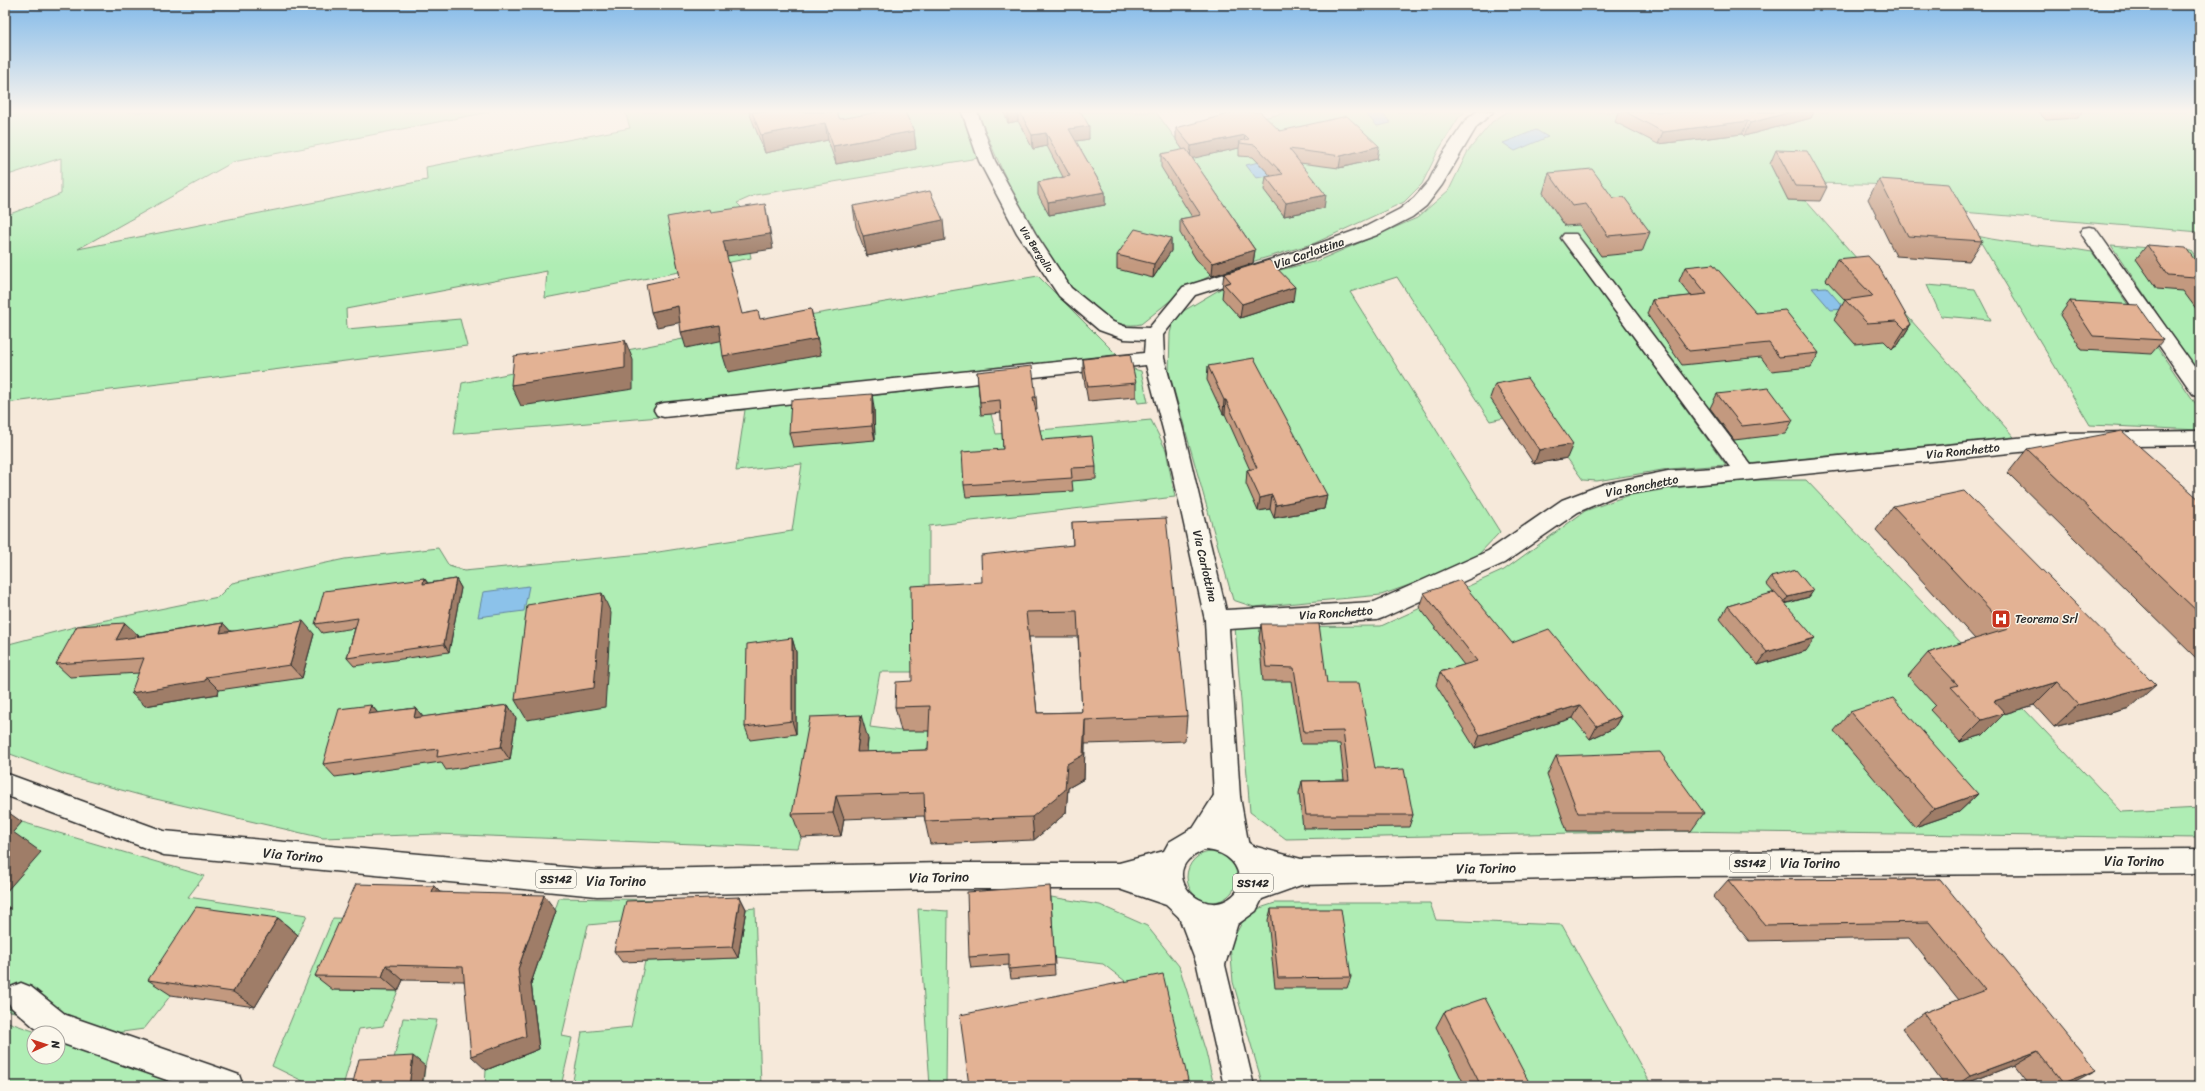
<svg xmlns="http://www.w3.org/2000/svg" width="2205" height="1091" font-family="Sriracha,sans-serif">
  <rect width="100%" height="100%" fill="#f6e9da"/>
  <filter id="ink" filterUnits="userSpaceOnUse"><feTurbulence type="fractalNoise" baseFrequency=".025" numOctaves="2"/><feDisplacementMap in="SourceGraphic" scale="8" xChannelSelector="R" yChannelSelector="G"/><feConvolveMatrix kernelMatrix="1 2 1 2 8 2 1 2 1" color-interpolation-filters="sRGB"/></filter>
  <g filter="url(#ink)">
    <g fill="#afedb4" stroke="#6d8c70">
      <polygon points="5,112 489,112 233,162 78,249 427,180 426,167 630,128 625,112 961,112 978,158 755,195 737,203 742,208 751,258 545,298 547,271 346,309 347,329 460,319 467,346 5,403 5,216 61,194 61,158 5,176"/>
      <path d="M978,112h178l19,26 114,-26h176l-6,5 -21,34 -16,33 -18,18 -89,41 -97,29 -32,16 -45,36c-26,6 -51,-13 -69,-31 -8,-8 -13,-21 -20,-31 -30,-47 -54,-97 -74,-150z"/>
      <polygon points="1507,112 2200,112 2200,232 1962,212 1946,186 1814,183 1788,200 1806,201 2014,437 1748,464 1584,246 1569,249 1726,465 1668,469 1597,481 1583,480 1567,458 1491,398 1504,418 1490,421 1397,277 1350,292 1500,532 1477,556 1446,572 1381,595 1254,607 1233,600 1169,372 1170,333 1175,316 1222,288 1230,296 1267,273 1317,261 1417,218 1449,190 1468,151 1492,122"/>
      <path d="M1977,236c38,9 77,9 115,16l108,158v20l-110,-5z"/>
      <polygon points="2111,245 2191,251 2200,264 2200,377"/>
      <polygon points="1038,276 1117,355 1012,370 861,385 854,398 978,383 981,414 991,414 996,434 1151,420 1166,450 1175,497 929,526 929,592 916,672 880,672 870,727 901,731 935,730 933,774 801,838 798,848 437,834 323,838 147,797 66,775 5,752 5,645 82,625 218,597 232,583 345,559 438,548 449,566 464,571 652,553 792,531 802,464 736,471 745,410 454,434 462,383 768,322"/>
      <polygon points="1927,285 1975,289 1991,320 1941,316"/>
      <polygon points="1130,368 1141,371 1148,402 1138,403"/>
      <polygon points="1753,480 1806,480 2122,812 2200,808 2200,838 1671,831 1286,839 1250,812 1235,627 1381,626 1504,570 1585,511 1626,496 1673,488"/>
      <polygon points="22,822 204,876 188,897 307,915 298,935 217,924 171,995 144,1029 115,1033 5,1010 5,914 10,908 5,907 5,893 40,852 5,841"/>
      <circle cx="1212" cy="877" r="25"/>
      <polygon points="1051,897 1100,905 1147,926 1179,966 1206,1052 1214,1086 1183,1086 1121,1002 1125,981 1103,964 1054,958"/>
      <polygon points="559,898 674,900 631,921 588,925 562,1036 572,1038 561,1086 485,1086 486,1070 539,1049 531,983"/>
      <polygon points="1275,903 1430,903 1436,920 1562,925 1652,1086 1263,1086 1233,982 1230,944 1248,912"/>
      <polygon points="755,908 761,1086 572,1086 582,1032 631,1027 645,961 738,958 746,909"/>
      <polygon points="918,909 948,911 946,1086 930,1086"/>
      <polygon points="333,918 364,919 333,990 398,991 383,1026 359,1029 343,1086 313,1086 272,1066"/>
      <polygon points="403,1018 437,1020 425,1066 423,1086 368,1086 392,1068"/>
      <polygon points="5,1021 39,1033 34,1033 34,1057 58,1057 58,1040 191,1086 5,1086"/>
    </g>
    <g fill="#8cc2ea" stroke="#65869e">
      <polygon points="1364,112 1381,112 1391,123 1377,126"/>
      <polygon points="1536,130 1548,137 1515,151 1503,143"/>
      <polygon points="1263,161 1274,175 1256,178 1246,165"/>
      <polygon points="1826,287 1845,309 1831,310 1812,288"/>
      <polygon points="529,586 524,611 478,617 483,592"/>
    </g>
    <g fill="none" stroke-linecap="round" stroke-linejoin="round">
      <g stroke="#2b2b2b" stroke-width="3">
        <g id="minor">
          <polygon points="962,112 977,112 995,161 1035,233 1071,288 1113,322 1126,327 1149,328 1183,287 1301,250 1365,227 1400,209 1414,198 1429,181 1442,155 1466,120 1476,112 1493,112 1477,126 1442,185 1426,206 1412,217 1377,235 1313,258 1195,295 1163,335 1164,358 1184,433 1226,610 1374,602 1488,551 1562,500 1604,484 1668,471 1730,467 1561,238 1564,234 1576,234 1751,465 2067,433 2200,431 2200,445 2067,447 1746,480 1668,487 1615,496 1578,512 1504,563 1385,617 1377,620 1229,629 1240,797 1236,805 1227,809 1218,805 1214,797 1205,620 1164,433 1146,365 664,417 657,415 654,410 657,405 664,403 1144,353 1145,340 1124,339 1099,330 1059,296 1017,233 979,161"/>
          <polygon points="2089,227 2095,228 2200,375 2200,396 2193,394 2080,232 2083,228"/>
          <polygon points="21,983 31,987 66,1015 228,1071 239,1075 243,1086 184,1086 58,1042 58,1033 41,1033 11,1007 6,997 11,987"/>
        </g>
      </g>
      <g stroke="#2b2b2b" stroke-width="3">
        <g id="tertiary">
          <polygon points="1227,785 1236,789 1240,797 1249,847 1245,856 1236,859 1227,856 1220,830 1209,847 1200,850 1191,847 1187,838 1218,789"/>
          <polygon points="1191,899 1201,903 1210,924 1216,907 1226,903 1236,907 1240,916 1225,965 1254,1086 1224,1086 1197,965 1177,912 1181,903"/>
        </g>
      </g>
      <g stroke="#2b2b2b" stroke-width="3">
        <path id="primary" d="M5,773l159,58 433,39 348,-7h174l45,-12 5,-9 22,-13 9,-3h9l27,8 17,12 48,13 376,-7 523,-3v24l-523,3 -376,9 -39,14 -6,12 -18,13 -9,4 -19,3 -27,-10 -17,-16 -47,-16h-174l-348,7 -433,-41 -159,-60zM1204,850c23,1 40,16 34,40 -25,34 -73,-6 -50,-30 4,-4 11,-7 16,-10z"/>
      </g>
      <use href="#minor" fill="#fbf7ec" fill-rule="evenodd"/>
      <use href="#tertiary" fill="#fbf7ec" fill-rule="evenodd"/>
      <use href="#primary" fill="#fbf7ec" fill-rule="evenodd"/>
    </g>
    <g fill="#c3997f" stroke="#2b2b2b" fill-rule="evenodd">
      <polygon points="749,112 836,112 840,119 914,131 916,149 836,164 828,140 765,153"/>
      <polygon points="1004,112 1081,112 1089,139 1076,141 1105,192 1105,205 1049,215 1038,195 1038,182 1063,177 1047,146 1033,149 1018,121 1008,123"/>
      <polygon points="1618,112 1814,112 1811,118 1744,136 1742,134 1658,144 1615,122"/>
      <polygon points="2038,112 2082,112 2078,118 2046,120"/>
      <polygon points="1176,128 1280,131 1379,146 1377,159 1339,168 1300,163 1324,208 1284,216 1264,190 1266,177 1271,176 1253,157 1239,156 1239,148 1192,158 1255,250 1253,263 1212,276 1196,259 1180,233 1180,219 1192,217 1161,167 1161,154 1183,150 1176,140"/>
      <polygon points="1776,150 1827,187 1820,201 1788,200 1770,164"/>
      <polygon points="1549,173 1613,198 1650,232 1642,252 1601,256 1579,225 1565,226 1543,193"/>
      <polygon points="1879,179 1982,241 1969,261 1896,256 1868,199"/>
      <polygon points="853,206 945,240 867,256 856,227"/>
      <polygon points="1171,238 1171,251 1153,278 1117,269 1117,255"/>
      <polygon points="2147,245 2194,259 2200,259 2200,314 2183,291 2157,289 2136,259"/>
      <polygon points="1837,259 1911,324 1898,345 1892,349 1884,341 1855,344 1834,320 1845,300 1826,280"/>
      <polygon points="1685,267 1819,353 1811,367 1771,371 1761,357 1682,365 1647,314 1652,300 1691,296 1679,281"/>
      <polygon points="1224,274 1293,301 1240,318 1222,298 1223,289 1222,288"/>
      <polygon points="2070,301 2163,340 2151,354 2082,350 2060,315"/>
      <polygon points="1083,359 1136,383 1136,397 1088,401 1083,373"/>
      <polygon points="1208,366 1327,495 1324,509 1274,518 1270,509 1258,511 1246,484 1247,470 1250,470 1225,414 1223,414 1207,380"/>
      <polygon points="977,372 1036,397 1037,409 1035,409 1042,440 1096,467 1096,479 1072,481 1073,491 966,497 964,485 1003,449 1001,413 981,415"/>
      <polygon points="1495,384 1567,458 1534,464 1490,398"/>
      <polygon points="1717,394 1793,420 1785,434 1734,440 1710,408"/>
      <polygon points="874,408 875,440 793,447 789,433"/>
      <polygon points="2027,449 2200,500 2200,662 2008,473"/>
      <polygon points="1893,506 2130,708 2054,727 2034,705 2004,714 1983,735 1960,742 1930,710 1935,705 1908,676 1928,653 1975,639 1876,530"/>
      <path d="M1072,522l115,194 -2,25 -100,3 -1,35 -16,9 -2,25 -32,27 -104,4 -5,-23 -1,-5 -80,3 -3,17 -40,2 -9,-24 76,-75 -1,13 61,-2 1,-19h-28l-6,-24 17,-26 70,-99 91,-37zM1029,637h49l4,75 -45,1z"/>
      <polygon points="1771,577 1813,591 1809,597 1785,604 1806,651 1758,665 1720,619 1728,606 1774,593 1766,584"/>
      <polygon points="424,578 428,583 456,579 461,588 449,652 354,666 347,658 355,628 322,633 315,624"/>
      <polygon points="1424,593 1512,643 1621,716 1614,728 1590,739 1573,718 1475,748 1436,685 1440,672 1464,665 1419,607"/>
      <polygon points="223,623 230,631 314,634 302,678 219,690 218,694 145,706 139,673 70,677 56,664 139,636"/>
      <polygon points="1261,624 1327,683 1375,768 1384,770 1413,815 1409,827 1303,828 1299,793 1302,781 1344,780 1340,744 1301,744 1291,681 1263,681 1259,638"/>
      <polygon points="792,638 796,652 796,734 750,740 745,727"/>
      <polygon points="371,705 378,713 416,708 423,717 508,705 516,718 510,760 446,770 441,762 335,777 323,764"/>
      <polygon points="1850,712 1978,794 1959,812 1915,827 1834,731"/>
      <polygon points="1556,756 1704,813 1691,831 1567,831 1547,775"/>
      <polygon points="1940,879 2070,1084 2066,1086 2030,1086 2014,1065 1959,1086 1945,1086 1902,1028 1923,1013 1959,1000 1909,938 1749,941 1713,897 1728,880"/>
      <polygon points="434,886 440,892 556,911 531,983 539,1049 486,1070 464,981 403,980 398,991 333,990 315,976"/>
      <polygon points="1050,886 1055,975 1011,979 1009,965 971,968 969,957"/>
      <polygon points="740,897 746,909 738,958 622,962 614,951"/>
      <polygon points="1271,909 1351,977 1347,988 1275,988 1268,920"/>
      <polygon points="278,918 298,935 255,1007 171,995 148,980"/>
      <polygon points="1444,1012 1531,1086 1465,1086 1436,1027"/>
      <polygon points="1188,1080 1187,1086 969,1086"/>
    </g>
    <g fill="#9f7d68" stroke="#2b2b2b">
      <polygon points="1008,112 1018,112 1018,121 1008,123"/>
      <polygon points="1791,112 1814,112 1811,118 1744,136 1750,123"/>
      <polygon points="1748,121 1742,134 1658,144 1663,132"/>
      <polygon points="825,123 828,140 765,153 761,135"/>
      <polygon points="1089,126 1089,139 1069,142 1069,129"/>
      <polygon points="914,131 916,149 836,164 833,146"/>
      <polygon points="1046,133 1047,146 1033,149 1032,135"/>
      <polygon points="1245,135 1244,143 1240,141 1239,148 1190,159 1191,146"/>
      <polygon points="1379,146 1377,159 1339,168 1341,156"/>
      <polygon points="1105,192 1105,205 1049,215 1048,202"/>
      <polygon points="1326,195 1324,208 1284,216 1286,203"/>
      <polygon points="765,204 768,219 773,249 727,256 723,241"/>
      <polygon points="943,220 945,240 867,256 863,236"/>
      <polygon points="1171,238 1171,251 1153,278 1154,264"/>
      <polygon points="1255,250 1253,263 1212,276 1213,263"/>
      <polygon points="1295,287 1293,301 1240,318 1242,304"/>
      <polygon points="678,306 683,322 657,327 651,312"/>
      <polygon points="811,309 821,355 728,372 723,356"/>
      <polygon points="1911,324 1898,345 1892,349 1905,329"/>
      <polygon points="719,325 724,340 686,348 681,332"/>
      <polygon points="625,340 633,360 633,389 521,406 511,385"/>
      <polygon points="872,394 874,408 875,440 872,426"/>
      <polygon points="1224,400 1226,400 1225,414 1223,414"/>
      <polygon points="1573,444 1567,458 1534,464 1539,450"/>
      <polygon points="1272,495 1270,509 1258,511 1260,498"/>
      <polygon points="1327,495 1324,509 1274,518 1276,505"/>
      <polygon points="424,578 430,587 423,584"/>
      <polygon points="456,579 461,588 449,652 444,644"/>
      <polygon points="1813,591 1809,597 1783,604 1788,597"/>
      <polygon points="602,593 611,613 605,707 527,720 515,700"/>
      <polygon points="303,621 314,634 302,678 290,665"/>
      <polygon points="125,623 139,636 129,654 116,640"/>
      <polygon points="223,623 235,636 220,633"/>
      <polygon points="792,638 796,652 796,734 792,721"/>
      <polygon points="1815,638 1806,651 1758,665 1767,652"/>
      <polygon points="206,677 219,690 218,694 145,706 131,693"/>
      <polygon points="2057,682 2034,705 2004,714 1983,735 1960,742 1982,720 1994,701"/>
      <polygon points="2156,685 2130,708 2054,727 2078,705"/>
      <polygon points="371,705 382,718 368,714"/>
      <polygon points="508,705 516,718 510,760 501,747"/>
      <polygon points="1580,705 1573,718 1475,748 1480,735"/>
      <polygon points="416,708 426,721 414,718"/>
      <polygon points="861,715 868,739 864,776 857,752"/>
      <polygon points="1621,716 1614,728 1590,739 1597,726"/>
      <polygon points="1085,720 1085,744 1084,779 1068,788 1066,813 1034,840 1032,817 1067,764"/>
      <polygon points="1978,794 1959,812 1915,827 1934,809"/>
      <polygon points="836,796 844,819 841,836 833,813"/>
      <polygon points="5,810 22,822 13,832 41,852 5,893"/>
      <polygon points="434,886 449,902 432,892"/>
      <polygon points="544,895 556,911 531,983 539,1049 486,1070 471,1056 518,969"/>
      <polygon points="740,897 746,909 738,958 732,947"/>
      <polygon points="5,905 10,908 5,914"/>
      <polygon points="278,918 298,935 255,1007 233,992"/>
      <polygon points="386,965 403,980 398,991 382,977"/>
      <polygon points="2038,1051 2014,1065 1959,1086 1955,1086 1970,1076"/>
      <polygon points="413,1056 425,1066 422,1086 409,1086"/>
      <polygon points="2096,1070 2070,1084 2066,1086 2058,1086 2063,1083"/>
    </g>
    <g fill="#e3b294" stroke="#2b2b2b" fill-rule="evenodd">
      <polygon points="752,112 836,112 840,119 879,112 905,112 914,131 833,146 825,123 761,135"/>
      <polygon points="1020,112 1081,112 1089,126 1069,129 1105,192 1048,202 1038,182 1070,176 1046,133 1032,135"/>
      <polygon points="1235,112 1260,112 1280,131 1347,116 1379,146 1341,156 1289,149 1326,195 1286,203 1266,177 1283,174 1255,145 1240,143 1240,141 1249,139 1245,135 1191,146 1176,128"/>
      <polygon points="1626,112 1791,112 1750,123 1748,121 1663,132"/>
      <polygon points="1186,149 1255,250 1213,263 1196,245 1180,219 1201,215 1161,154"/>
      <polygon points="1776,150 1807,151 1827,187 1795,186"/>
      <polygon points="1592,169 1613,198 1624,197 1650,232 1608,236 1586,204 1572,206 1549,173"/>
      <polygon points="1879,179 1949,184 1982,241 1908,236"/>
      <polygon points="930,191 943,220 863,236 853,206"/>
      <polygon points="765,204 770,234 723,241 742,314 758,311 760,319 811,309 817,339 723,356 719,325 681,332 678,306 651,312 646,284 680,277 667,217 710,209 711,212"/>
      <polygon points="1135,229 1171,238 1154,264 1117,255"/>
      <polygon points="2147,245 2186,248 2194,259 2200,259 2200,284 2195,277 2168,275"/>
      <polygon points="1868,256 1880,269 1911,324 1905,329 1897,321 1867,323 1845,300 1873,296 1837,259"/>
      <polygon points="1269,260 1295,287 1242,304 1224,284 1231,282 1224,274"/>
      <polygon points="1713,264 1756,313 1785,310 1819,353 1779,357 1769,343 1689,351 1652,300 1707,294 1685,267"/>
      <polygon points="2070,301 2138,305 2163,340 2093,336"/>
      <polygon points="625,340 625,368 511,385 514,356"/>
      <polygon points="1130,354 1136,383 1088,387 1083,359"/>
      <polygon points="1254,358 1327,495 1276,505 1272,495 1260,498 1247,470 1257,468 1226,400 1224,400 1208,366"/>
      <polygon points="1032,366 1036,397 1033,397 1042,440 1092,436 1096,467 1071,468 1072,478 964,485 962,452 1003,449 1000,400 980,402 977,372"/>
      <polygon points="1527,378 1573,444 1539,450 1495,384"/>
      <polygon points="1769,388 1793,420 1742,426 1717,394"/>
      <polygon points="872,394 872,426 789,433 791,400"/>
      <polygon points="2122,431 2200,500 2200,614 2027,449"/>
      <polygon points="1964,491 2156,685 2078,705 2057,682 1994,701 2005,713 1982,720 1951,687 1958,685 1928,653 2008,629 1893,506"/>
      <path d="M1166,518l21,198 -102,4 -2,35 -16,9 -2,26 -33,27 -107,4 -1,-28 -88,3 -3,17 -41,1 18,-97 51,-2 -4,37 71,-2 2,-44 -35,1 1,-25 16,-1 -1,-95 71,-4 -1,-27 92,-10 -1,-23zM1077,611l5,101 -45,1 -11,-101z"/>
      <polygon points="1796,570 1813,591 1788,597 1771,577"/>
      <polygon points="424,578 423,584 456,579 444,644 347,658 358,618 315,624 324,591"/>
      <polygon points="1460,580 1512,643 1549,629 1621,716 1597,726 1580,705 1480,735 1440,672 1477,661 1424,593"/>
      <polygon points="1775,592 1815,638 1767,652 1728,606"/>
      <polygon points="602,593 594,688 515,700 527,605"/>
      <polygon points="303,621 290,665 206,677 205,681 131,693 144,658 56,664 77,626 125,623 116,640 223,623 220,633"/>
      <polygon points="1261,624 1319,624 1327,683 1359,683 1375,768 1383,768 1384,770 1404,769 1413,815 1306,815 1302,781 1349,780 1343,731 1304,732 1294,668 1266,667"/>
      <polygon points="792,638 792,721 745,727 747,644"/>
      <polygon points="1893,698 1978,794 1934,809 1850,712"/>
      <polygon points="371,705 368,714 416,708 414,718 508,705 501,747 437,757 438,749 323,764 339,709"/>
      <polygon points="1660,752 1704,813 1578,813 1556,756"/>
      <polygon points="5,828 9,829 5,833"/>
      <polygon points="1940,879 2096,1070 2063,1083 2038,1051 1970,1076 1923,1013 1985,990 1929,922 1765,925 1728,880"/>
      <polygon points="356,884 434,886 432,892 544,895 518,969 526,1036 471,1056 463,967 386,965 382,977 315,976"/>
      <polygon points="1050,886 1055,965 1009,969 1009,954 969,957 967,892"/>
      <polygon points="740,897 732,947 614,951 626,901"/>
      <polygon points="196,907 278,918 233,992 148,980"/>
      <polygon points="1271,909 1341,909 1351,977 1278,978"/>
      <polygon points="1163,974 1188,1080 1160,1086 969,1086 960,1015"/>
      <polygon points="1485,998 1531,1086 1481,1086 1444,1012"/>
      <polygon points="413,1056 409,1086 352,1086 359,1059"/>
    </g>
  </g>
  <linearGradient id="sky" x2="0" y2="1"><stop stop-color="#83bae9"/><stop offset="0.42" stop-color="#fbf5ee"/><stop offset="1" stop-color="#fbf5ee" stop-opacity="0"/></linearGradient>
  <rect width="2205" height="265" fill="url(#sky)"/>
  <defs>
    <g id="hospital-square" transform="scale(1)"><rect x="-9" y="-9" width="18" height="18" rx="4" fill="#c8321e" stroke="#fbf7ec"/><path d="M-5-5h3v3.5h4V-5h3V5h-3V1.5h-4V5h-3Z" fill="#fff"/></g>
  </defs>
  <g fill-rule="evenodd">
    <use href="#hospital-square" x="2001" y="619"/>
  </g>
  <g text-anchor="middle" stroke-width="3" stroke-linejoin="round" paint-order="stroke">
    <g font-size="10" fill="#2b2b2b" stroke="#fbf7ec">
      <text transform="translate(1037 249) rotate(57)" y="4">Via Bergallo</text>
    </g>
    <g fill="#fbf7ec" stroke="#696865" stroke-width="1">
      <rect x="1730" y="854" width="40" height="18" rx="3"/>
      <rect x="536" y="870" width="40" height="18" rx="3"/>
      <rect x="1233" y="874" width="40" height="18" rx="3"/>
    </g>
    <g font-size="11" font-weight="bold" fill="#2b2b2b">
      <text x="1750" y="867">SS142</text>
      <text x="556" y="883">SS142</text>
      <text x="1253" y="887">SS142</text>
    </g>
    <g font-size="12" fill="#2b2b2b" stroke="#fbf7ec">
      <text transform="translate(1309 253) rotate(-19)" y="4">Via Carlottina</text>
      <text transform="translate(1963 451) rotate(-6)" y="4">Via Ronchetto</text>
      <text transform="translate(1642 486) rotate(-11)" y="4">Via Ronchetto</text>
      <text transform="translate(1205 566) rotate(77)" y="4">Via Carlottina</text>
      <text transform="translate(1336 613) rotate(-4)" y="4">Via Ronchetto</text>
    </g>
    <g font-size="12" fill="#2b2b2b" stroke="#fbf7ec" text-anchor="start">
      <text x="2015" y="623">Teorema Srl</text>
    </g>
    <g font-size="14" fill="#2b2b2b" stroke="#fbf7ec">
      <text transform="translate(293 855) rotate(5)" y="5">Via Torino</text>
      <text x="2134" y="866">Via Torino</text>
      <text x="1810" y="868">Via Torino</text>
      <text transform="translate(1486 868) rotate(-1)" y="5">Via Torino</text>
      <text transform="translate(939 877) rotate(-1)" y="5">Via Torino</text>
      <text x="616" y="886">Via Torino</text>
    </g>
  </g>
  <rect width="2205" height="1091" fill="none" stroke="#fbf7ec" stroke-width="20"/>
  <rect x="10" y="10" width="2185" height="1071" fill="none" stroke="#2b2b2b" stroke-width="1.5" filter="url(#ink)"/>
  <g transform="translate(46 1045) rotate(87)"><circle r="19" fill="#fbf7ec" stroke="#a8a59f"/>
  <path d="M0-3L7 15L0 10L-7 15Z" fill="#c8321e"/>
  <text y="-6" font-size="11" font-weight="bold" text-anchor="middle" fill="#2b2b2b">N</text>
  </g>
</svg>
